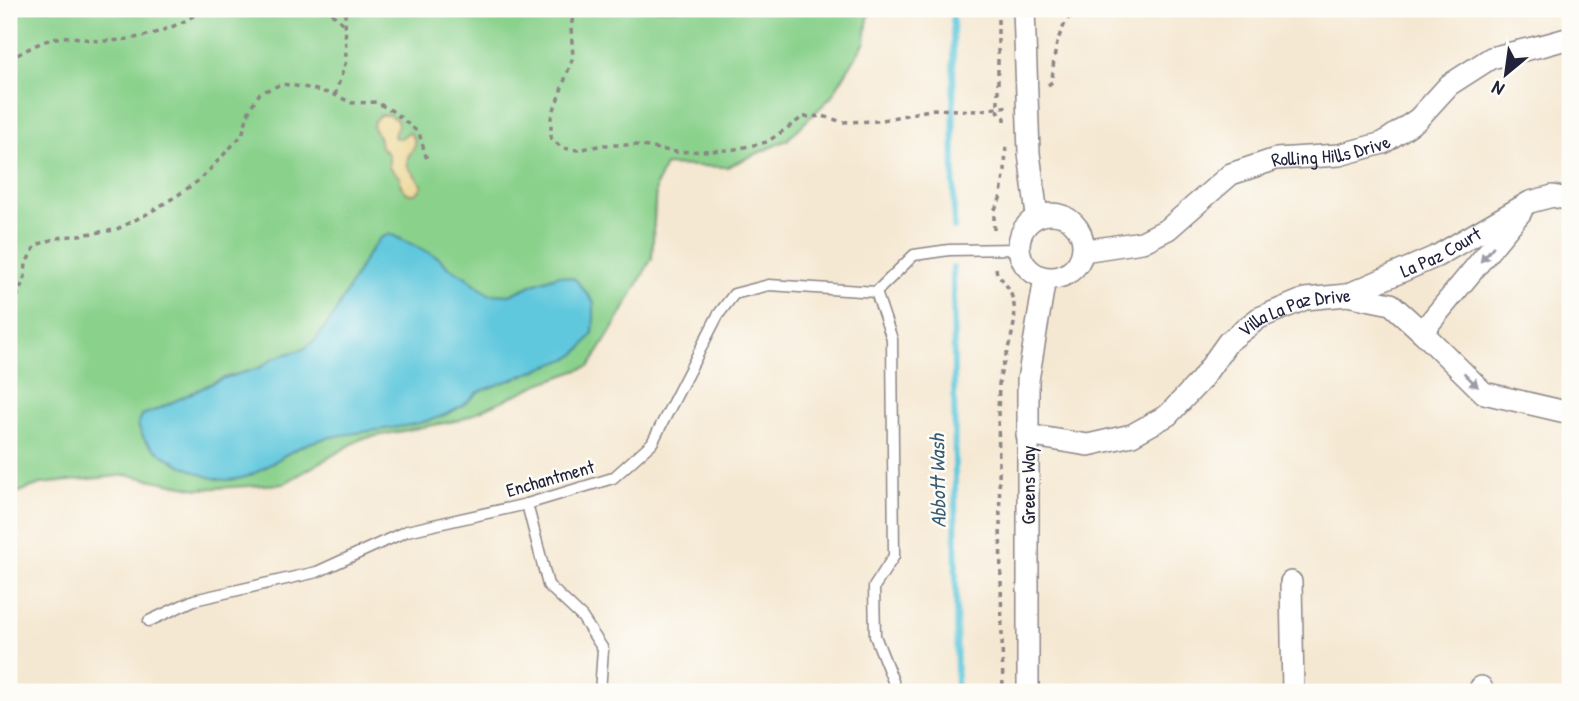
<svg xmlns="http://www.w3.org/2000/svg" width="1579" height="701" font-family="'Patrick Hand',sans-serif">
  <rect width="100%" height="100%" fill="#fdfcf7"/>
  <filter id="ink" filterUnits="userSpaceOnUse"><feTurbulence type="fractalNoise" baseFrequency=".0143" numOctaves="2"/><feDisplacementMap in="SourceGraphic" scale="14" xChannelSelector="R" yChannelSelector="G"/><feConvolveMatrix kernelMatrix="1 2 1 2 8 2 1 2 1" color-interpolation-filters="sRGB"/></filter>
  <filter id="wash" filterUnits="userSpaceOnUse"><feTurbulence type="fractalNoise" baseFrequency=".00686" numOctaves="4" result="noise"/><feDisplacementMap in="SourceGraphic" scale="28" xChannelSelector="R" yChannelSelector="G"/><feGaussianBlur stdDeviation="1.57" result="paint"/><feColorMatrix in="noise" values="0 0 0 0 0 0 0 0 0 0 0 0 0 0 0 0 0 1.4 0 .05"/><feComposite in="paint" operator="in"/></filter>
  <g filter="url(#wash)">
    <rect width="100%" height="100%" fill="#f5e8d2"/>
    <polygon fill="#8ad18c" stroke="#567a64" stroke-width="2" points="18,9 869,9 865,42 831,97 787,140 727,167 665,165 656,186 652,258 620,316 590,366 539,384 460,420 361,439 283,484 198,489 128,475 40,484 9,496 9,20"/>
    <path fill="#eeda9e" stroke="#887e6c" stroke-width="2" d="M380,115h8l9,5 1,5 -4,10 1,3h6l8,-6 5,7 1,6 -7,12 -1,8 15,20c-5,17 -24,8 -22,-8l-11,-9v-13l-8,-8 -2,-11c-8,-7 -8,-14 1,-21z"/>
    <path fill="#60c8dd" stroke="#41758c" stroke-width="2" d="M390,234l48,23 10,10 17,9 23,18 22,1 26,-12 23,-8 16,4 11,13 8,11v14l-1,16 -11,15 -10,9 -94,35c-41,45 -119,32 -171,52 -28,10 -50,37 -82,36 -21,-1 -66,-24 -80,-40 -3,-4 -5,-10 -7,-15l4,-10 16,-6 63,-30 38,-11 17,-11 28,-8 13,-11 17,-23 31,-57 15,-20z"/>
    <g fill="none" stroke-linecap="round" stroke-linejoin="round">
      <g stroke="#60c8dd" stroke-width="6">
        <polyline points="953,9 954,228"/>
        <polyline points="953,268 957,692"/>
      </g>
    </g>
  </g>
  <g filter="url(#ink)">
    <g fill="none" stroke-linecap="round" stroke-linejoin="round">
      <g stroke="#8c8586" stroke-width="13">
        <g id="service">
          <polyline points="876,292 892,339 894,556 874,587 875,636 893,681 893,692"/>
          <polyline points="876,292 914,255 949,250 1018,249"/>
          <polyline points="527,504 548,585 582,617 603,649 600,692"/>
          <polyline points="149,621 194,600 317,572 407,531 527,504 613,478 652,443 718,315 734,294 769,285 876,292"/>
        </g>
      </g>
      <g stroke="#8c8586" stroke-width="24">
        <g id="minor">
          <polyline points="1024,9 1029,153 1037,216"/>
          <circle cx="1051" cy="246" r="32"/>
          <path id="s1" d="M1083,251l59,-9 26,-13 63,-55 45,-15 63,-4 44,-12 35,-24 31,-34 42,-27 54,-13 25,-7"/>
          <path id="s2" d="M1347,295l90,-39 93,-54 23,-6 17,4"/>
          <polyline points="1422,332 1521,212"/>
          <path id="s3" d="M1027,435l61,10 44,-10 36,-20 33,-35 27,-38 31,-24 46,-19 42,-4 44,9 31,28 62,61 86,20"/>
          <polyline points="1291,582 1293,692"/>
          <polyline points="1481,687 1483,692"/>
          <polyline points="1028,692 1028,380 1045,278"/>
        </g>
      </g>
      <g stroke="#8c8586" stroke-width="3.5" stroke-dasharray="5 5" stroke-linecap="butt">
        <polyline points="323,9 329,11 344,24"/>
        <polyline points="574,9 571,28 573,57 551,118 551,138 562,148 577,150 604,145 636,145 676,152 731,150 767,142 803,117 822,116 843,122 878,121 934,109 976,111 1009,106"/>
        <polyline points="998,9 998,111 1005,118 1005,123"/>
        <path d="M9,60c17,-10 34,-21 54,-23 13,-1 26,4 38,4 37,0 73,-11 103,-32"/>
        <path d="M1048,85l4,-3c2,-30 4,-49 23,-73"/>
        <polyline points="335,95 346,61 345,9"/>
        <polyline points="994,230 994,211 1000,199 1005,171 1006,142"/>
        <path d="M996,268l1,6c33,32 11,67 3,103 -2,10 -1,22 -2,33l5,282"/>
        <polyline points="9,305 18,295 25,276 26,263 36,245 57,238 115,230 147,214 178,195 201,179 242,135 250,108 260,93 282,84 309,88 335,95 352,103 376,102 394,112 419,133 428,163"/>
      </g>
      <use href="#service" stroke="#fff" stroke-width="10"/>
      <use href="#minor" stroke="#fff" stroke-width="21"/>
    </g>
    <defs><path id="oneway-solid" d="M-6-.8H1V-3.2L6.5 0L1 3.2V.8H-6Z" transform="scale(1.75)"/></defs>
    <g fill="#9c9ca7">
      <use href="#oneway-solid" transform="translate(1487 254) rotate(130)"/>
      <use href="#oneway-solid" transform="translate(1471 380) rotate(45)"/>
    </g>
  </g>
  <g text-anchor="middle" stroke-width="5" stroke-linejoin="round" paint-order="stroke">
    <g font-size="19" fill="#22223b" stroke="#fdfcf7">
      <text dy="7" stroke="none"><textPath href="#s1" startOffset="275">Rolling Hills Drive</textPath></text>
      <text dy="7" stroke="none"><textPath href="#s2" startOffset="103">La Paz Court</textPath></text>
      <text dy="7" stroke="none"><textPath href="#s3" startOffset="318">Villa La Paz Drive</textPath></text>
      <text transform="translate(550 478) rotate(-16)" y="7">Enchantment</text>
      <text transform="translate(1028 485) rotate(-90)" y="7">Greens Way</text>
    </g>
    <g font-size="21" font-style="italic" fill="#385c74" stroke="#fdfcf7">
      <text transform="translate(938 481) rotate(-91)" y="7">Abbott Wash</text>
    </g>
  </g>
  <rect width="1579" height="701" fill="none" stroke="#fdfcf7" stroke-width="35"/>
  <g transform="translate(1506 74) rotate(209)" stroke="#fdfcf7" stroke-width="5" paint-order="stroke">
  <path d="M0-5L12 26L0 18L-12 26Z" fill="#22223b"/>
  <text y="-10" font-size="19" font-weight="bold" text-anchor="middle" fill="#22223b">N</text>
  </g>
</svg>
